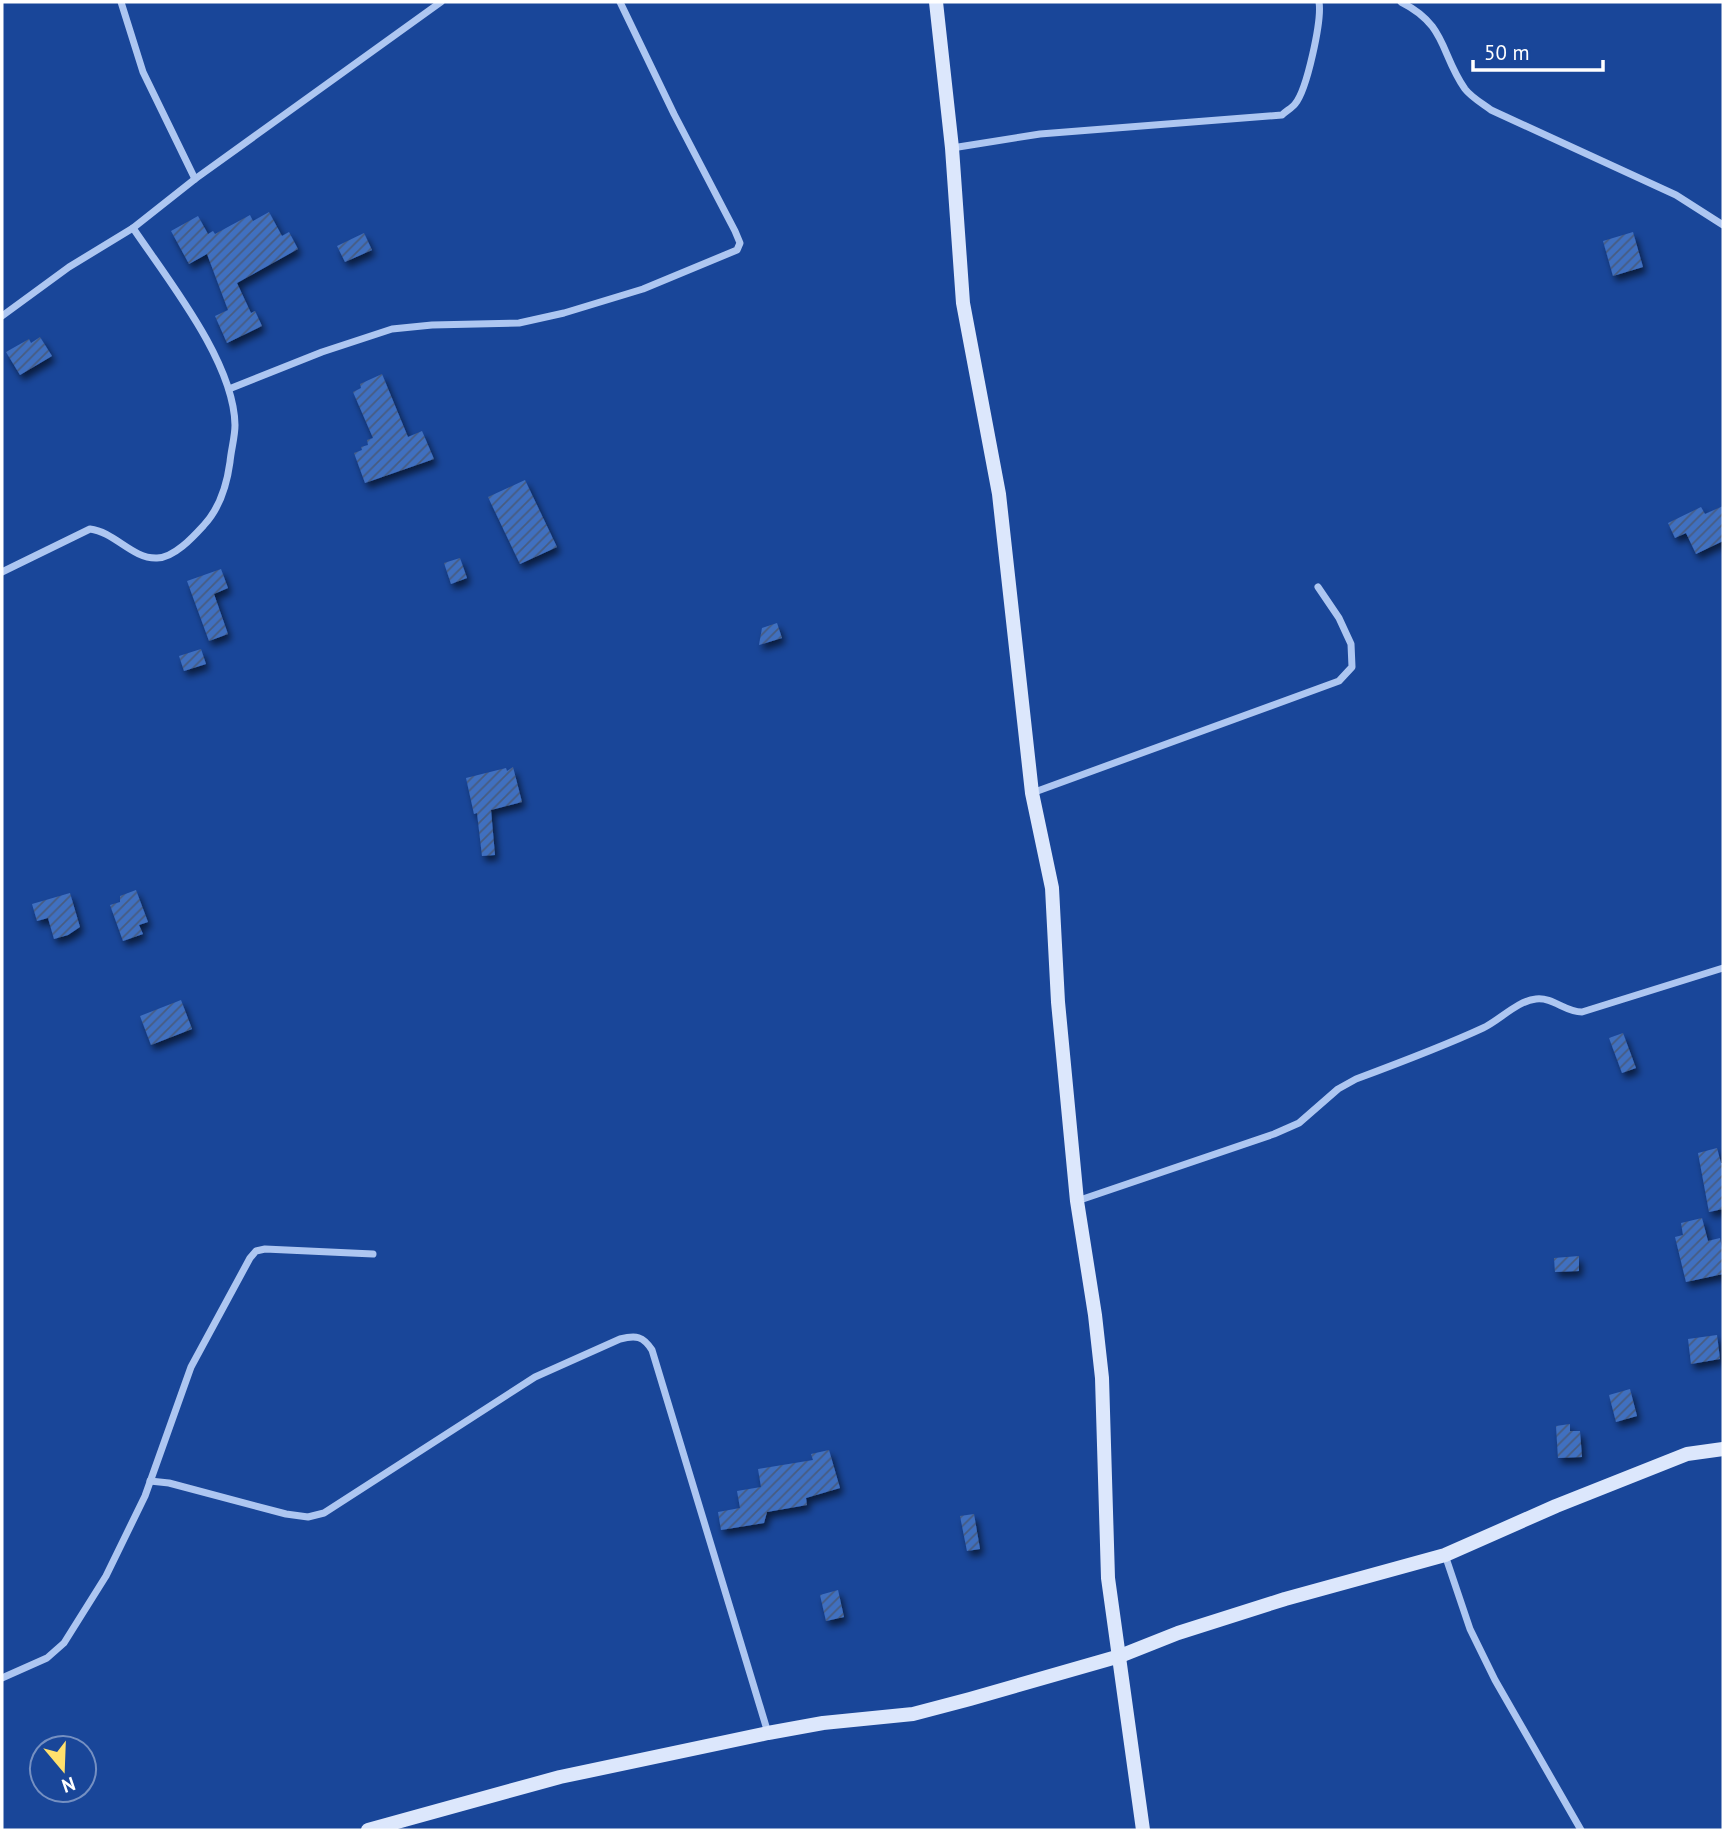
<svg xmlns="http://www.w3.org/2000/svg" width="1725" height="1832" font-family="'PT Sans',sans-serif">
  <defs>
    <pattern id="building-hatch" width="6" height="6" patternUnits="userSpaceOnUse" patternTransform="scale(1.75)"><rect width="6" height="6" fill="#4170c0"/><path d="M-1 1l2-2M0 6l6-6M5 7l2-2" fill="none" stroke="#475c80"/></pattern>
    <filter id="shadow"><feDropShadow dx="3.5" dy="5.5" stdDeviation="3.5" flood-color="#0009"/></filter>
  </defs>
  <rect width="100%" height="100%" fill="#194699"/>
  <g fill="url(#building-hatch)" filter="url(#shadow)">
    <polygon points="269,212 282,236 289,232 298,249 237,283 251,313 255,311 262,326 227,343 215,316 228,310 207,254 189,264 171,231 198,216 208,234 213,231 215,234 250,215 253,221"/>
    <polygon points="1633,232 1643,267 1613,276 1603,241"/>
    <polygon points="364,233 372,250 345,262 337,246"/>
    <polygon points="40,337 52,356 20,375 6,352 29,339 31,343"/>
    <polygon points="382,374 408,437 422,431 434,459 365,483 354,453 362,450 361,447 368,445 367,440 373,438 353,392 361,388 360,384"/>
    <polygon points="525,480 557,547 520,564 488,497"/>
    <polygon points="1723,506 1723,541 1696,554 1686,533 1675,538 1668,523 1701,507 1705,514"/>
    <polygon points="460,558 467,578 451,584 444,563"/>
    <polygon points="221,569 228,588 214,594 228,634 209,641 187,581"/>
    <polygon points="777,623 782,638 759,645 762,628"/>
    <polygon points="201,649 206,664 184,671 179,656"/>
    <polygon points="513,767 522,802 491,810 495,855 482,856 477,813 474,814 466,778 506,768 507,771"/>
    <polygon points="136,890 148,922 139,925 143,934 123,941 110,905 120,902 120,896"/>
    <polygon points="70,893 80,927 68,935 54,939 48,918 37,921 32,904"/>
    <polygon points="181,1000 192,1029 151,1045 140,1016"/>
    <polygon points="1623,1033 1636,1068 1622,1073 1609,1038"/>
    <polygon points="1717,1148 1721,1163 1723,1163 1723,1209 1709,1212 1698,1153"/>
    <polygon points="1702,1218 1708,1241 1720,1238 1723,1254 1723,1274 1686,1282 1675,1237 1683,1235 1681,1223"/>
    <polygon points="1579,1256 1579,1271 1555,1272 1554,1258"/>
    <polygon points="1717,1335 1720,1359 1691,1364 1688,1339"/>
    <polygon points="1630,1389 1637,1416 1616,1422 1609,1395"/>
    <polygon points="1570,1424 1570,1431 1580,1431 1582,1457 1558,1458 1556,1426"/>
    <polygon points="829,1450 840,1488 806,1498 807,1505 767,1512 764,1523 721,1530 718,1512 740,1508 737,1491 761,1487 758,1469 813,1460 811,1454"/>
    <polygon points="974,1514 980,1549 967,1551 960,1516"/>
    <polygon points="838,1590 844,1617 826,1621 820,1595"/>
  </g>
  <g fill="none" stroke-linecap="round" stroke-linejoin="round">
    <g stroke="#adc6f1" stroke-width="7">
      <polyline points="121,2 143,72 195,179"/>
      <path d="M1401,2c46,23 39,51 64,87 6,8 18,15 26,21l185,85 47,30"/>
      <path d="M952,148l88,-14 242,-19c4,-4 10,-7 13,-11 12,-14 27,-84 24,-102"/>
      <polyline points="2,316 69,267 133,228 195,179 441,2"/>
      <polyline points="229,389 322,352 392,329 432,325 519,323 564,313 643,289 737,250 740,243 735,231 674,114 620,2"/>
      <path d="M2,572l88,-43c25,3 42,30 67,29 17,0 36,-21 47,-33 15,-16 23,-41 26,-63 1,-12 5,-25 5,-37 -1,-63 -67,-145 -102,-197"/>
      <polyline points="1032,793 1339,681 1352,667 1351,644 1339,618 1318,587"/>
      <path d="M1077,1201l197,-67 25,-11 39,-34 18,-10c43,-16 86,-32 127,-51 17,-8 34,-27 53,-29 17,-2 29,13 46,13l141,-44"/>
      <path d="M150,1481l19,2 117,31 22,3 16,-4 211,-136 85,-38c16,-4 23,-3 32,11l116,383"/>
      <polyline points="1445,1555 1470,1629 1495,1680 1581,1830"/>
      <polyline points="2,1678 47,1658 64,1643 106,1576 145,1496 191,1367 250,1258 256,1251 265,1249 373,1254"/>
    </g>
    <g stroke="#dce7fc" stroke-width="14">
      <polyline points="936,2 952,148 963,303 999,494 1032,793 1052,888 1058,1002 1077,1201 1095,1315 1102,1378 1108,1578 1143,1830"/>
      <polyline points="368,1830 560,1777 768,1733 823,1723 913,1714 970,1699 1120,1656 1178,1633 1285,1599 1445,1555 1556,1506 1687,1454 1723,1449"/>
    </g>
  </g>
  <rect width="1725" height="1832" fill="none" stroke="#ffffff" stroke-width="7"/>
  <g transform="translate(63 1769) rotate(161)"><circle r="33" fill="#194699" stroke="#7590c2" stroke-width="2"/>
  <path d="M0-5L12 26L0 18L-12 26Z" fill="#ffe06d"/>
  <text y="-10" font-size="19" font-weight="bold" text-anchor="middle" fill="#ffffff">N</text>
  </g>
  <path d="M1473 60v10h130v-10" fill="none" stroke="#ffffff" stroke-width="3.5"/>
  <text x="1484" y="60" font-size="21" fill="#ffffff" stroke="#194699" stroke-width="5" paint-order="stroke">50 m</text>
</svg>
